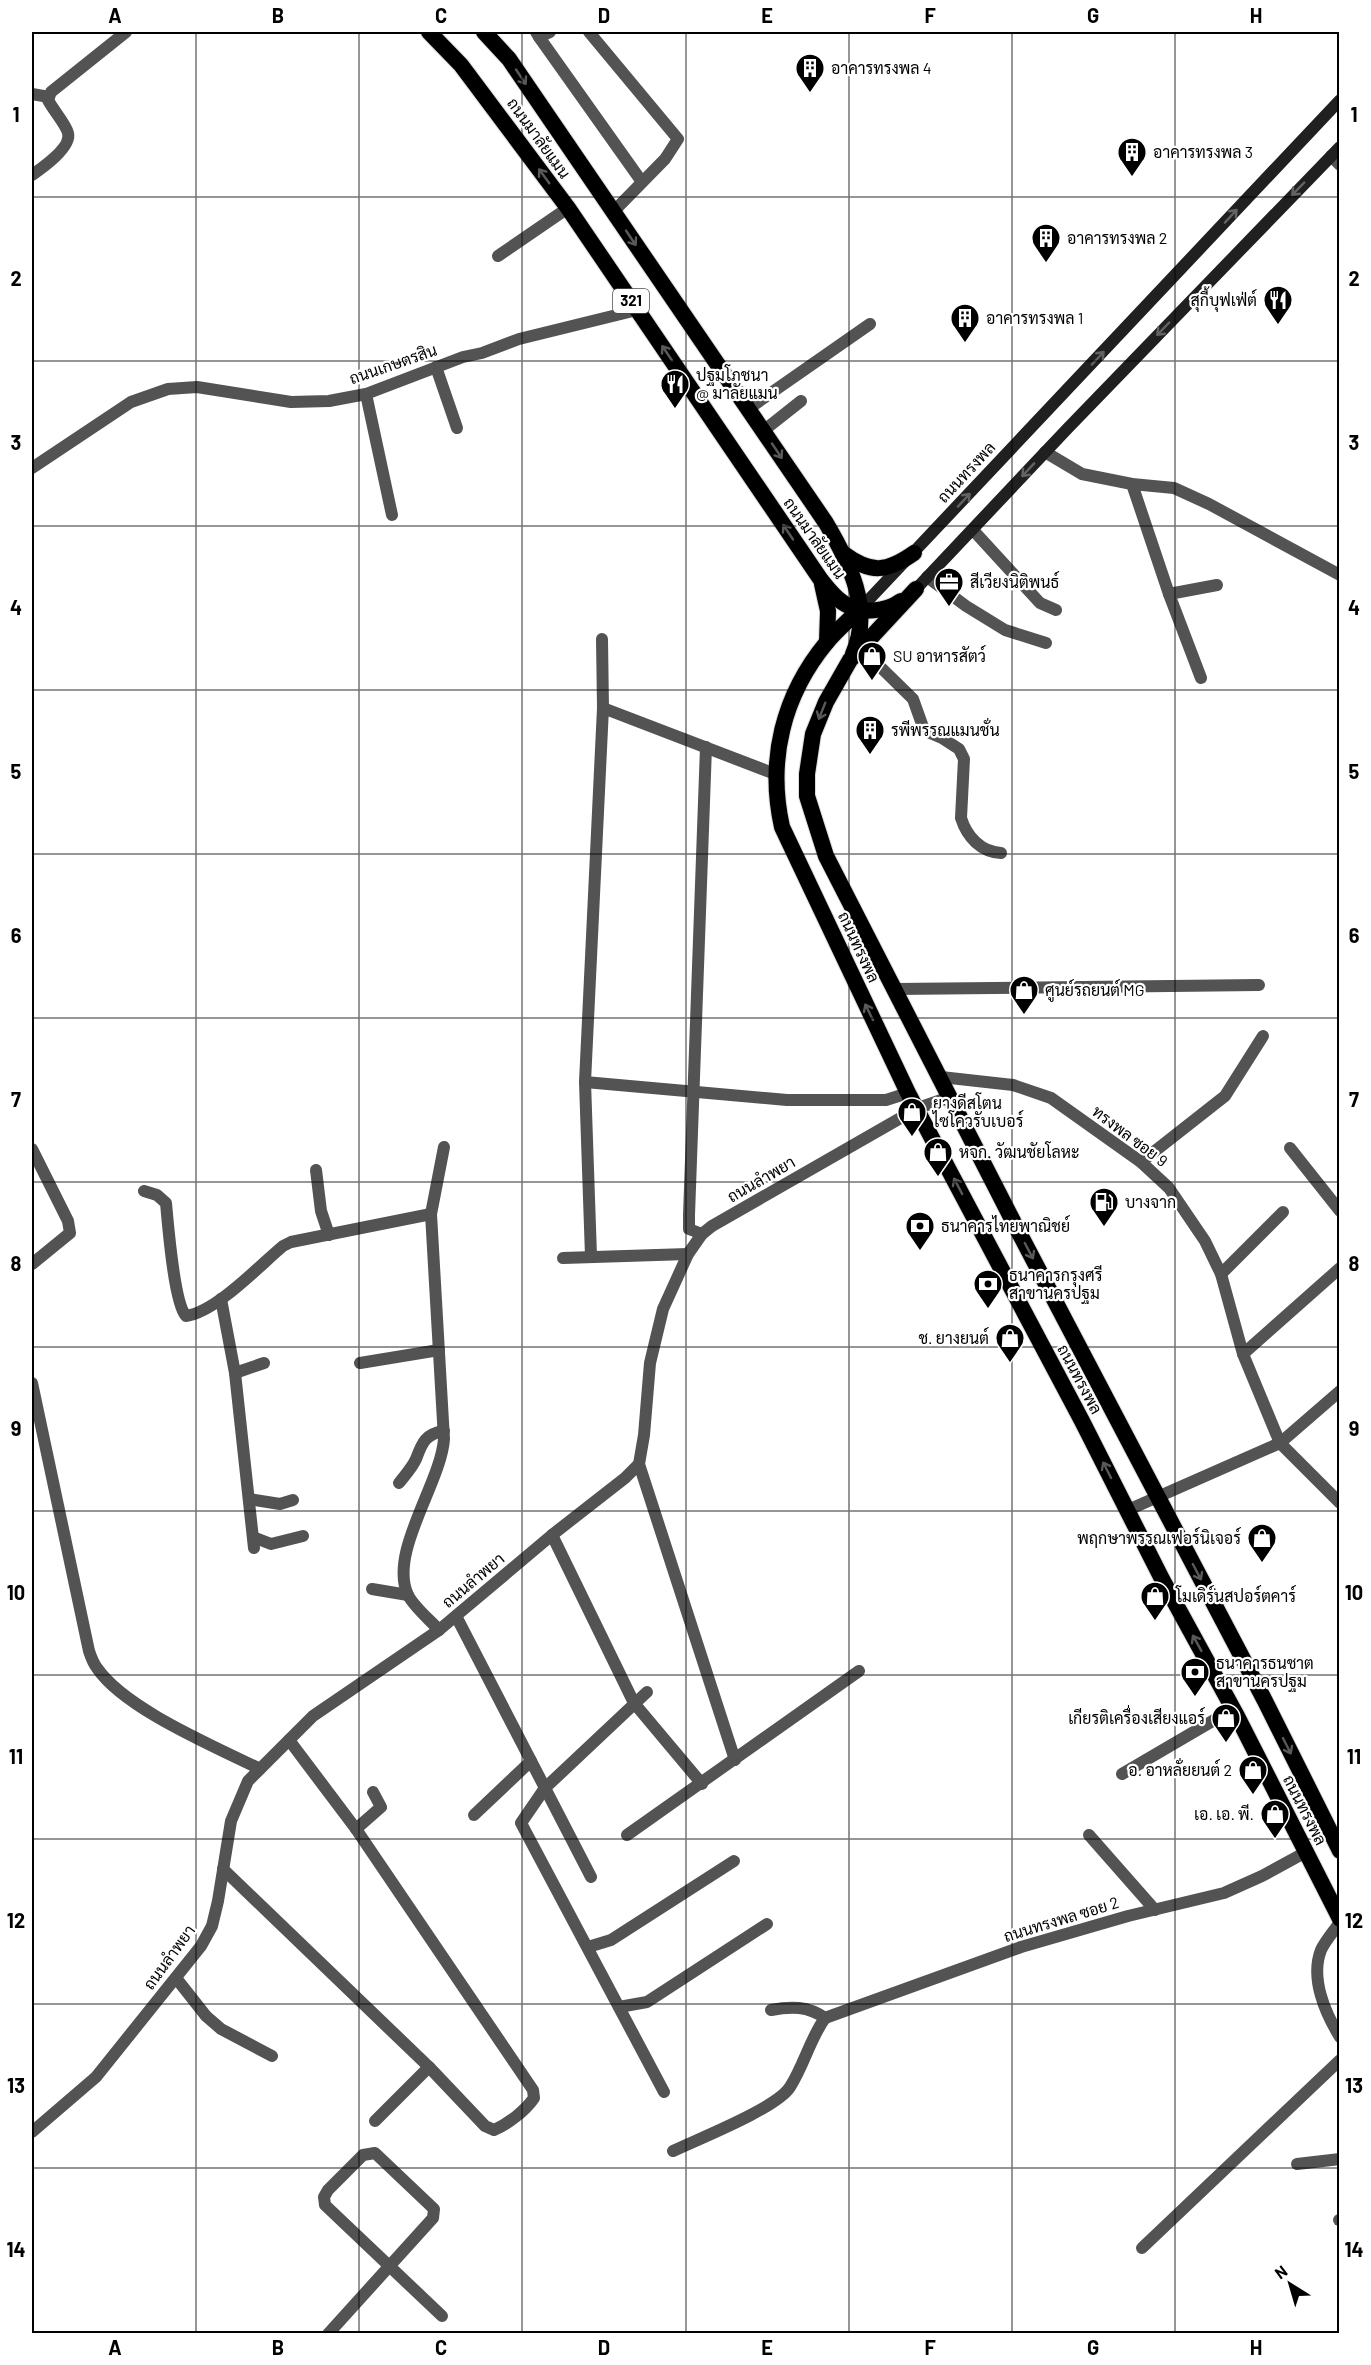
<svg xmlns="http://www.w3.org/2000/svg" width="1371" height="2365" font-family="Barlow,Sarabun,sans-serif">
  <rect width="100%" height="100%" fill="#fff"/>
  <g fill="none" stroke-linecap="round" stroke-linejoin="round">
    <g stroke="#dbdbdb" stroke-width="18">
      <g id="trunk">
        <path d="M429,32l32,33 107,143 253,372c7,9 15,19 24,24 17,10 41,8 56,-3"/>
        <path d="M484,32l25,27 317,464c23,39 47,86 27,131"/>
        <path d="M844,554c27,20 43,18 70,-1"/>
        <polyline points="822,584 828,611 827,642"/>
        <polyline points="916,589 850,660 826,702 813,734 807,774 807,796 826,856 1014,1223 1265,1701 1340,1851"/>
        <path d="M860,609c-11,11 -23,21 -33,33 -44,53 -60,118 -45,185l126,266 174,328 80,158 75,137 103,203"/>
      </g>
    </g>
    <g stroke="#535353" stroke-width="12">
      <polyline points="536,32 539,37 550,32"/>
      <polyline points="589,32 678,139 665,159 613,212"/>
      <polyline points="539,37 642,182"/>
      <polyline points="32,94 49,97"/>
      <polyline points="1331,156 1340,165"/>
      <path d="M32,175c10,-7 40,-28 36,-42 -2,-9 -15,-23 -20,-33l3,-8 75,-60"/>
      <polyline points="498,256 568,208"/>
      <polyline points="436,367 457,428"/>
      <polyline points="366,394 392,515"/>
      <polyline points="748,409 870,324"/>
      <polyline points="763,431 801,401"/>
      <polyline points="1045,452 1082,474 1132,484 1174,488 1209,504 1340,575"/>
      <polyline points="32,468 131,402 168,389 197,387 291,402 329,401 366,394 463,357 482,353 519,339 637,310"/>
      <polyline points="1132,484 1169,594 1201,678"/>
      <polyline points="973,530 1040,603 1056,610"/>
      <polyline points="927,577 966,606 1005,630 1046,643"/>
      <polyline points="1169,594 1217,585"/>
      <polyline points="602,639 603,708"/>
      <path d="M861,648l52,51 10,28 5,5 14,6 17,11 5,10 -3,59c6,19 20,34 40,35"/>
      <polyline points="895,989 1259,985"/>
      <polyline points="941,1077 1013,1085 1051,1098 1141,1162 1169,1188 1205,1241 1221,1274 1243,1354 1280,1443 1340,1503"/>
      <polyline points="585,1082 787,1100 886,1100 908,1093"/>
      <polyline points="1290,1148 1340,1211"/>
      <polyline points="32,1149 68,1221 70,1233 32,1264"/>
      <polyline points="1141,1162 1225,1096 1263,1036"/>
      <polyline points="316,1170 321,1211 329,1235"/>
      <path d="M144,1191l13,4 9,8c2,21 8,100 20,113 30,-4 73,-50 97,-70l8,-4 140,-28 13,225c-3,44 -56,114 -36,156 6,12 22,25 31,35"/>
      <polyline points="431,1214 444,1147"/>
      <polyline points="702,1234 689,1229 689,1215 706,747"/>
      <polyline points="591,1256 585,1082 603,708 775,774"/>
      <polyline points="563,1258 688,1254"/>
      <polyline points="1221,1274 1283,1212"/>
      <polyline points="221,1299 235,1373 254,1548"/>
      <polyline points="1243,1354 1340,1268"/>
      <polyline points="360,1363 439,1350"/>
      <polyline points="235,1373 264,1363"/>
      <path d="M32,1383l57,268c2,6 4,12 8,17 28,41 117,78 163,101"/>
      <polyline points="639,1464 735,1760"/>
      <path d="M399,1483c6,-8 13,-15 17,-24 6,-16 9,-25 28,-28"/>
      <polyline points="249,1499 280,1504 293,1500"/>
      <polyline points="1128,1510 1280,1443 1340,1391"/>
      <polyline points="552,1535 634,1703 702,1784"/>
      <polyline points="253,1537 271,1544 303,1536"/>
      <polyline points="372,1589 408,1595"/>
      <polyline points="456,1616 545,1788 521,1823 664,2092"/>
      <polyline points="1122,1774 1233,1709"/>
      <polyline points="474,1815 531,1761"/>
      <polyline points="356,1829 381,1807 373,1792"/>
      <polyline points="627,1835 859,1671"/>
      <polyline points="1089,1835 1155,1910"/>
      <path d="M223,1869l206,198 56,59 9,4c14,-6 31,-19 40,-32l-1,-8 -177,-261 -67,-89"/>
      <polyline points="591,1877 545,1788 647,1692"/>
      <path d="M1340,1922c-6,9 -15,19 -19,28 -11,28 4,63 19,87"/>
      <polyline points="588,1947 611,1940 734,1861"/>
      <polyline points="176,1978 206,2016 221,2029 272,2056"/>
      <polyline points="619,2007 647,2002 767,1924"/>
      <polyline points="825,2018 1021,1947 1128,1916 1224,1893 1262,1876 1306,1852"/>
      <polyline points="375,2121 429,2067"/>
      <polyline points="32,2132 96,2077 201,1946 212,1926 218,1901 231,1821 248,1781 313,1716 439,1630 552,1535 625,1478 639,1464 644,1435 650,1363 663,1309 688,1254 702,1234 712,1226 918,1108 950,1097"/>
      <path d="M673,2151c25,-12 104,-43 117,-64 14,-22 20,-48 35,-69 -17,-12 -34,-12 -54,-8"/>
      <polyline points="1297,2164 1340,2159"/>
      <polyline points="1339,2220 1340,2220"/>
      <polyline points="1142,2248 1340,2060"/>
      <polyline points="328,2334 433,2218 434,2209 375,2153 363,2155 328,2190 324,2197 325,2205 442,2316"/>
    </g>
    <g stroke="#202020" stroke-width="12">
      <polyline points="916,589 1068,428 1340,147"/>
      <polyline points="860,609 1340,100"/>
    </g>
    <use href="#trunk" stroke="#000" stroke-width="16"/>
  </g>
  <defs><path id="oneway-shaft" d="M-6 0H5M1.5-3L5.5 0L1.5 3" fill="none" stroke-width="1.6" stroke-linecap="round" stroke-linejoin="round" transform="scale(1.5)"/></defs>
  <g stroke="#595959">
    <use href="#oneway-shaft" transform="translate(521 77) rotate(56)"/>
    <use href="#oneway-shaft" transform="translate(544 176) rotate(-126)"/>
    <use href="#oneway-shaft" transform="translate(631 238) rotate(56)"/>
    <use href="#oneway-shaft" transform="translate(667 353) rotate(-124)"/>
    <use href="#oneway-shaft" transform="translate(777 451) rotate(56)"/>
    <use href="#oneway-shaft" transform="translate(788 532) rotate(-124)"/>
    <use href="#oneway-shaft" transform="translate(822 711) rotate(112)"/>
    <use href="#oneway-shaft" transform="translate(869 1012) rotate(-116)"/>
    <use href="#oneway-shaft" transform="translate(958 1186) rotate(-118)"/>
    <use href="#oneway-shaft" transform="translate(1029 1251) rotate(62)"/>
    <use href="#oneway-shaft" transform="translate(1107 1470) rotate(-117)"/>
    <use href="#oneway-shaft" transform="translate(1197 1572) rotate(62)"/>
    <use href="#oneway-shaft" transform="translate(1197 1643) rotate(-119)"/>
    <use href="#oneway-shaft" transform="translate(1287 1746) rotate(63)"/>
  </g>
  <g stroke="#636363">
    <use href="#oneway-shaft" transform="translate(1298 189) rotate(134)"/>
    <use href="#oneway-shaft" transform="translate(1231 216) rotate(-47)"/>
    <use href="#oneway-shaft" transform="translate(1163 329) rotate(134)"/>
    <use href="#oneway-shaft" transform="translate(1098 358) rotate(-47)"/>
    <use href="#oneway-shaft" transform="translate(1028 470) rotate(133)"/>
    <use href="#oneway-shaft" transform="translate(964 500) rotate(-47)"/>
  </g>
  <path fill="none" stroke="#000" stroke-width="1.5" stroke-opacity="0.55" d="M196,32v2302M359,32v2302M522,32v2302M686,32v2302M849,32v2302M1012,32v2302M1175,32v2302M32,197h1308M32,361h1308M32,526h1308M32,690h1308M32,854h1308M32,1018h1308M32,1182h1308M32,1347h1308M32,1511h1308M32,1675h1308M32,1839h1308M32,2004h1308M32,2168h1308"/>
  <defs>
    <g id="building-pin" transform="scale(1.5)"><path d="M0 17L-7.5 6A9.5 9.5 0 1 1 7.5 6Z" fill="#000" stroke="#fff"/><path d="M-4-6H4V6H1V3H-1V6H-4ZM-2.5-4.3h1.7v1.8h-1.7ZM.8-4.3h1.7v1.8H.8ZM-2.5-1h1.7V.8h-1.7ZM.8-1h1.7V.8H.8Z" fill="#fff"/></g>
    <g id="restaurant-pin" transform="scale(1.5)"><path d="M0 17L-7.5 6A9.5 9.5 0 1 1 7.5 6Z" fill="#000" stroke="#fff"/><path d="M-5-6h1v4h1v-4h1v4h1v-4h1v5L-1.5 .5V6h-2V.5L-5-1ZM5-6V6H3V1.5H1.5Q1.5-4 5-6Z" fill="#fff"/></g>
    <g id="office-pin" transform="scale(1.5)"><path d="M0 17L-7.5 6A9.5 9.5 0 1 1 7.5 6Z" fill="#000" stroke="#fff"/><path d="M-6-3h4V-5.5h4V-3h4V5H-6ZM-1-4.5V-3h2v-1.5ZM-6 0V1H6V0Z" fill="#fff"/></g>
    <g id="shop-pin" transform="scale(1.5)"><path d="M0 17L-7.5 6A9.5 9.5 0 1 1 7.5 6Z" fill="#000" stroke="#fff"/><path d="M-5-2.5h2.3a2.7 3.5 0 0 1 5.4 0H5L5.5 6h-11ZM-1.5-2.5h3a1.5 2.3 0 0 0-3 0Z" fill="#fff"/></g>
    <g id="fuel-pin" transform="scale(1.5)"><path d="M0 17L-7.5 6A9.5 9.5 0 1 1 7.5 6Z" fill="#000" stroke="#fff"/><path d="M-5.5-6h7V0h2V4h1.3V-2.5L3-4.5l.8-.8L6-3V5H2.5V1h-1V6h-7ZM-4.2-4.7v3.2H.2V-4.7Z" fill="#fff"/></g>
    <g id="bank-pin" transform="scale(1.5)"><path d="M0 17L-7.5 6A9.5 9.5 0 1 1 7.5 6Z" fill="#000" stroke="#fff"/><path d="M-6-4H6V4H-6ZM0-2.3a2.3 2.3 0 1 0 0 4.6a2.3 2.3 0 1 0 0-4.6Z" fill="#fff"/></g>
  </defs>
  <g fill-rule="evenodd">
    <use href="#building-pin" x="810" y="68"/>
    <use href="#building-pin" x="1132" y="152"/>
    <use href="#building-pin" x="1046" y="238"/>
    <use href="#restaurant-pin" x="1278" y="300"/>
    <use href="#building-pin" x="965" y="318"/>
    <use href="#restaurant-pin" x="675" y="384"/>
    <use href="#office-pin" x="949" y="582"/>
    <use href="#shop-pin" x="872" y="656"/>
    <use href="#building-pin" x="870" y="730"/>
    <use href="#shop-pin" x="1024" y="990"/>
    <use href="#shop-pin" x="912" y="1112"/>
    <use href="#shop-pin" x="938" y="1152"/>
    <use href="#fuel-pin" x="1104" y="1202"/>
    <use href="#bank-pin" x="920" y="1226"/>
    <use href="#bank-pin" x="988" y="1284"/>
    <use href="#shop-pin" x="1010" y="1338"/>
    <use href="#shop-pin" x="1262" y="1538"/>
    <use href="#shop-pin" x="1155" y="1596"/>
    <use href="#bank-pin" x="1195" y="1672"/>
    <use href="#shop-pin" x="1226" y="1718"/>
    <use href="#shop-pin" x="1253" y="1770"/>
    <use href="#shop-pin" x="1275" y="1814"/>
  </g>
  <g text-anchor="middle" stroke-width="4.5" stroke-linejoin="round" paint-order="stroke">
    <rect fill="#fff" stroke="#4c4c4c" stroke-width="1.5" x="613" y="289" width="36" height="24" rx="4.5"/>
    <g font-size="15" font-weight="bold" fill="#000">
      <text x="631" y="306">321</text>
    </g>
    <g font-size="16" fill="#000" stroke="#fff" text-anchor="start">
      <text x="831" y="74">อาคารทรงพล 4</text>
      <text x="1153" y="158">อาคารทรงพล 3</text>
      <text x="1067" y="244">อาคารทรงพล 2</text>
      <text x="1257" y="306" text-anchor="end">สุกี้บุฟเฟ่ต์</text>
      <text x="986" y="324">อาคารทรงพล 1</text>
      <text x="696" y="381">ปฐมโภชนา<tspan x="696" dy="18">@ มาลัยแมน</tspan></text>
      <text x="970" y="588">สีเวียงนิติพนธ์</text>
      <text x="893" y="662">SU อาหารสัตว์</text>
      <text x="891" y="736">รพีพรรณแมนชั่น</text>
      <text x="1045" y="996">ศูนย์รถยนต์ MG</text>
      <text x="933" y="1109">ยางดีสโตน<tspan x="933" dy="18">ไซโควรับเบอร์</tspan></text>
      <text x="959" y="1158">หจก. วัฒนชัยโลหะ</text>
      <text x="1125" y="1208">บางจาก</text>
      <text x="941" y="1232">ธนาคารไทยพาณิชย์</text>
      <text x="1009" y="1281">ธนาคารกรุงศรี<tspan x="1009" dy="18">สาขานครปฐม</tspan></text>
      <text x="989" y="1344" text-anchor="end">ช. ยางยนต์</text>
      <text x="1241" y="1544" text-anchor="end">พฤกษาพรรณเฟอร์นิเจอร์</text>
      <text x="1176" y="1602">โมเดิร์นสปอร์ตคาร์</text>
      <text x="1216" y="1669">ธนาคารธนชาต<tspan x="1216" dy="18">สาขานครปฐม</tspan></text>
      <text x="1205" y="1724" text-anchor="end">เกียรติเครื่องเสียงแอร์</text>
      <text x="1232" y="1776" text-anchor="end">อ. อาหลั่ยยนต์ 2</text>
      <text x="1254" y="1820" text-anchor="end">เอ. เอ. พี.</text>
    </g>
    <g font-size="16" fill="#000" stroke="#fff">
      <text transform="translate(539 138) rotate(54)" y="6">ถนนมาลัยแมน</text>
      <text transform="translate(393 364) rotate(-19)" y="6">ถนนเกษตรสิน</text>
      <text transform="translate(966 472) rotate(-47)" y="6">ถนนทรงพล</text>
      <text transform="translate(815 538) rotate(55)" y="6">ถนนมาลัยแมน</text>
      <text transform="translate(859 947) rotate(65)" y="6">ถนนทรงพล</text>
      <text transform="translate(1130 1136) rotate(37)" y="6">ทรงพล ซอย 9</text>
      <text transform="translate(761 1179) rotate(-30)" y="6">ถนนลำพยา</text>
      <text transform="translate(1080 1379) rotate(62)" y="6">ถนนทรงพล</text>
      <text transform="translate(473 1580) rotate(-40)" y="6">ถนนลำพยา</text>
      <text transform="translate(1305 1810) rotate(63)" y="6">ถนนทรงพล</text>
      <text transform="translate(1061 1919) rotate(-17)" y="6">ถนนทรงพล ซอย 2</text>
      <text transform="translate(169 1957) rotate(-54)" y="6">ถนนลำพยา</text>
    </g>
  </g>
  <rect width="1371" height="2365" fill="none" stroke="#ffffff" stroke-width="66"/>
  <g transform="translate(1290 2284) rotate(323)" stroke="#ffffff" stroke-width="4.5" paint-order="stroke">
  <path d="M0-4.5L10 22L0 15L-10 22Z" fill="#000000"/>
  <text y="-9" font-size="16" font-weight="bold" text-anchor="middle" fill="#000000">N</text>
  </g>
  <rect x="33" y="33" width="1305" height="2299" fill="none" stroke="#000" stroke-width="2"/>
  <g font-size="20" text-anchor="middle" font-weight="bold" fill="#000">
    <text x="115" y="23">A</text>
    <text x="278" y="23">B</text>
    <text x="441" y="23">C</text>
    <text x="604" y="23">D</text>
    <text x="767" y="23">E</text>
    <text x="930" y="23">F</text>
    <text x="1093" y="23">G</text>
    <text x="1256" y="23">H</text>
    <text x="16" y="122">1</text>
    <text x="1354" y="122">1</text>
    <text x="16" y="286">2</text>
    <text x="1354" y="286">2</text>
    <text x="16" y="450">3</text>
    <text x="1354" y="450">3</text>
    <text x="16" y="615">4</text>
    <text x="1354" y="615">4</text>
    <text x="16" y="779">5</text>
    <text x="1354" y="779">5</text>
    <text x="16" y="943">6</text>
    <text x="1354" y="943">6</text>
    <text x="16" y="1107">7</text>
    <text x="1354" y="1107">7</text>
    <text x="16" y="1271">8</text>
    <text x="1354" y="1271">8</text>
    <text x="16" y="1436">9</text>
    <text x="1354" y="1436">9</text>
    <text x="16" y="1600">10</text>
    <text x="1354" y="1600">10</text>
    <text x="16" y="1764">11</text>
    <text x="1354" y="1764">11</text>
    <text x="16" y="1928">12</text>
    <text x="1354" y="1928">12</text>
    <text x="16" y="2093">13</text>
    <text x="1354" y="2093">13</text>
    <text x="16" y="2257">14</text>
    <text x="1354" y="2257">14</text>
    <text x="115" y="2355">A</text>
    <text x="278" y="2355">B</text>
    <text x="441" y="2355">C</text>
    <text x="604" y="2355">D</text>
    <text x="767" y="2355">E</text>
    <text x="930" y="2355">F</text>
    <text x="1093" y="2355">G</text>
    <text x="1256" y="2355">H</text>
  </g>
</svg>
